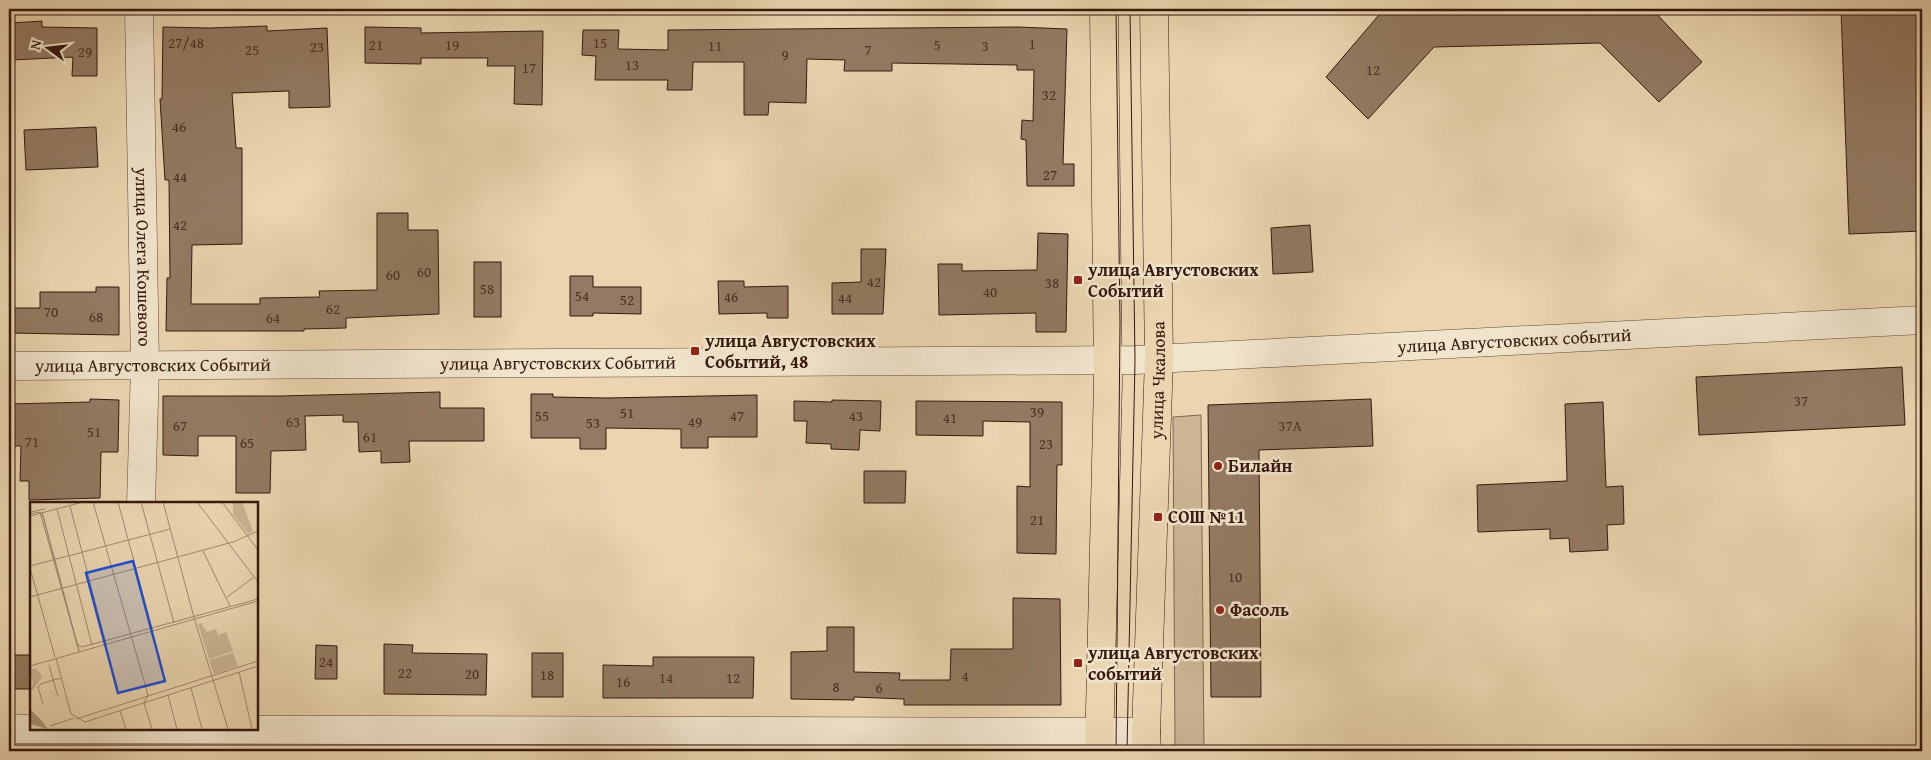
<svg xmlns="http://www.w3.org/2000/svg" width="1931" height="760" font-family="'Gentium Book Plus',serif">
  <rect width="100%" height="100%" fill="#ead5b0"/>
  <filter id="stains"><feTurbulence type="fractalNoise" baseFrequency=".004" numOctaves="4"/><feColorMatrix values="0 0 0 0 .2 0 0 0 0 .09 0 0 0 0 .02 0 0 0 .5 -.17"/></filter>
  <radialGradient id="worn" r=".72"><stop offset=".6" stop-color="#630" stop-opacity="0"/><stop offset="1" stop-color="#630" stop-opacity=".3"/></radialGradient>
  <polygon fill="#cbb594" stroke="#806651" points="1201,415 1204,751 1175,751 1173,417"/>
  <g fill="#937a62" stroke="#35180e">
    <polygon points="1384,9 1652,9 1702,62 1659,102 1600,43 1434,47 1368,119 1326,77"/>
    <polygon points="1841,9 1922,9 1922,231 1849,234"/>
    <polygon points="42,21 42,27 97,28 97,76 72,76 73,57 12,60 11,23"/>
    <polygon points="267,26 267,31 327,28 330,107 289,108 289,91 232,93 236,148 242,148 242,244 192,245 191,304 260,304 260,298 320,297 319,291 377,290 377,213 408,213 408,230 438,230 439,314 346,318 346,328 304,329 304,331 166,331 167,278 170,278 169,180 165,180 160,99 162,99 163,27 209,28"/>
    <polygon points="365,27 421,28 421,33 543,31 542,105 514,104 515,66 487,66 488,58 421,58 421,64 365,63"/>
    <polygon points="1018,27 1067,29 1063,164 1074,164 1074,186 1027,186 1026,140 1021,139 1022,120 1033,121 1034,70 1017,70 1017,65 892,63 892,71 844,71 845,60 807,59 806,103 769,102 768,115 744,115 744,62 693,62 692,90 667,90 668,80 595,80 596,56 582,55 583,30 619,30 618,49 668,50 668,30"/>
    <polygon points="96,127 98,167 26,170 24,130"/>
    <polygon points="1310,225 1313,272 1273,274 1271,228"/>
    <polygon points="1038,233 1068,234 1066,332 1036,332 1036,313 939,315 938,264 962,264 962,271 1037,270"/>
    <polygon points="861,249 886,249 883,314 832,314 832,283 861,282"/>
    <rect x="474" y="262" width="27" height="55"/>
    <polygon points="570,276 593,276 593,287 641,287 641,314 593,313 593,316 570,316"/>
    <polygon points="718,281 744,281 744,287 788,286 788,318 767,318 767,313 719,314"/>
    <polygon points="96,287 119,287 119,335 9,333 9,308 40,308 40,292 96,292"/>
    <polygon points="1902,367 1905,425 1699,435 1696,377"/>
    <polygon points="440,392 440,408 484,408 484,441 409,441 410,462 381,463 381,451 359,452 358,422 343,422 343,415 305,416 306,450 271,451 270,493 236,493 236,436 198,436 198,456 163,455 163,396 280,396"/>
    <polygon points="531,394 553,394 553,397 607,398 757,395 757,437 708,437 708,448 681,448 681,429 606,428 606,449 580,449 580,438 531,438"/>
    <polygon points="90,399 119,400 118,452 101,452 100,498 29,500 29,481 20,481 21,446 9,446 9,404 90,402"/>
    <polygon points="1371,399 1373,446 1259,450 1261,697 1211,697 1208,405"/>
    <polygon points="832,400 881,401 880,431 860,430 859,450 831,449 831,444 806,443 807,421 794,421 794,401 832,402"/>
    <polygon points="916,401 1062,402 1062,465 1057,465 1056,554 1017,553 1017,486 1030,487 1030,422 983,421 983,436 916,435"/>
    <polygon points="1603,402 1606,487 1623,486 1624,524 1607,525 1608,550 1570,552 1569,538 1550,539 1550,529 1478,532 1477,485 1567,481 1565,404"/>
    <polygon points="864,471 906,471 905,503 864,503"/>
    <polygon points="1013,598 1060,599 1061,705 904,705 904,699 854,697 854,700 791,699 791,652 827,651 827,627 854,627 854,672 900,673 899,680 950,680 951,649 1013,649"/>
    <polygon points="384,644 413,645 412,653 487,654 486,695 384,694"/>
    <polygon points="316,645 337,646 337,679 315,679"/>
    <rect x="532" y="653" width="31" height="44"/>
    <rect x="9" y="655" width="22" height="34"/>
    <polygon points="653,657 754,657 753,698 603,698 603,665 653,666"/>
  </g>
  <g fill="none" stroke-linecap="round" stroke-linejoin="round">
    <g stroke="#624736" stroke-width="29">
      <g id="minor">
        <path id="s1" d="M139,9l6,357 -4,138"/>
        <path id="s2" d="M9,366l1126,-6 787,-40"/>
        <polyline points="9,729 1146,732"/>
      </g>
    </g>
    <g stroke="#35180e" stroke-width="29">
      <g id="major">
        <polyline points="1099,751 1108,382 1104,9"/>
        <path id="s3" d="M1147,751l-1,-19 13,-373 -5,-350"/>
      </g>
    </g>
    <use href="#minor" stroke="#f1e4cc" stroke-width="28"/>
    <use href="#major" stroke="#ead5b0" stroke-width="28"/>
    <g stroke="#35180e" stroke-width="1">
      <polyline points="1116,751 1120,323 1116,9"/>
      <polyline points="1127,751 1135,360 1130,9"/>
    </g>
  </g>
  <g fill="#8f2418" stroke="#f1e4cc" stroke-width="2">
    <rect x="1073" y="275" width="10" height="10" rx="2.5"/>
    <rect x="690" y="346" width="10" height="10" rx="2.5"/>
    <circle cx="1218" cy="466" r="5"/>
    <rect x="1153" y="512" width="10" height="10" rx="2.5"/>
    <circle cx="1220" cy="610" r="5"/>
    <rect x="1073" y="658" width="10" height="10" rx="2.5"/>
  </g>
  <g text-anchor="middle" stroke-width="5" stroke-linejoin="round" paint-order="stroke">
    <g font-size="15" fill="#4c3023">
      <text x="186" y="48">27/48</text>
      <text x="600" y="48">15</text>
      <text x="1032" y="49">1</text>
      <text x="376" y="50">21</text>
      <text x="452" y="50">19</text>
      <text x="937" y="50">5</text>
      <text x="715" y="51">11</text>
      <text x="985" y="51">3</text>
      <text x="317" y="52">23</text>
      <text x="252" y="55">25</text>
      <text x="868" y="55">7</text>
      <text x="85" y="57">29</text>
      <text x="785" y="60">9</text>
      <text x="632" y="70">13</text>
      <text x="529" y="73">17</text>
      <text x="1373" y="75">12</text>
      <text x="1049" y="100">32</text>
      <text x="179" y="132">46</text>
      <text x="1050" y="180">27</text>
      <text x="180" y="182">44</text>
      <text x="180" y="230">42</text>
      <text x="424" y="277">60</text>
      <text x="393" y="280">60</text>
      <text x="874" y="287">42</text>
      <text x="1052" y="288">38</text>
      <text x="487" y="294">58</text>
      <text x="990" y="297">40</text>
      <text x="582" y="301">54</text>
      <text x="731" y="302">46</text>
      <text x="845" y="303">44</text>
      <text x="627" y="305">52</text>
      <text x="333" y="314">62</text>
      <text x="51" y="317">70</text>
      <text x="96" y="322">68</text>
      <text x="273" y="323">64</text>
      <text x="1801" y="406">37</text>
      <text x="1037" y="417">39</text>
      <text x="627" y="418">51</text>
      <text x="542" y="421">55</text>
      <text x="737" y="421">47</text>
      <text x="856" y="421">43</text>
      <text x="950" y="423">41</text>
      <text x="293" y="427">63</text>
      <text x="695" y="427">49</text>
      <text x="593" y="428">53</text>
      <text x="180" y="431">67</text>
      <text x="1290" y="431">37А</text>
      <text x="94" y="437">51</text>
      <text x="370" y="442">61</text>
      <text x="32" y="447">71</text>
      <text x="247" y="448">65</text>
      <text x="1046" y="449">23</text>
      <text x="1037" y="525">21</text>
      <text x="1235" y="582">10</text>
      <text x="326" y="667">24</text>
      <text x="405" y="678">22</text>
      <text x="472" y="679">20</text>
      <text x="547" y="680">18</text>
      <text x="965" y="681">4</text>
      <text x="666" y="683">14</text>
      <text x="733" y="683">12</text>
      <text x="623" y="687">16</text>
      <text x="836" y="692">8</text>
      <text x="879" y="693">6</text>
    </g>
    <g font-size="18" fill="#35180e" stroke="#f1e4cc">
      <text dy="6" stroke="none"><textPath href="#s1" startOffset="248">улица Олега Кошевого</textPath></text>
      <text dy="6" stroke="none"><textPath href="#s2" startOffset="1506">улица Августовских событий</textPath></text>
      <text dy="6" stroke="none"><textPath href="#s2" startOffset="549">улица Августовских Событий</textPath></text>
      <text dy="6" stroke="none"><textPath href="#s2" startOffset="144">улица Августовских Событий</textPath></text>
      <text dy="6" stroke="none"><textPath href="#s3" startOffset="371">улица Чкалова</textPath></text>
    </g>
    <g font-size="18" font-weight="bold" fill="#35180e" stroke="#f1e4cc" text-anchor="start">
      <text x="1088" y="276">улица Августовских<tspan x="1088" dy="21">Событий</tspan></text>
      <text x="705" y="347">улица Августовских<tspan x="705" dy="21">Событий, 48</tspan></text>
      <text x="1228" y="472">Билайн</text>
      <text x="1168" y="523">СОШ №11</text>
      <text x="1230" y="616">Фасоль</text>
      <text x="1088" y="659">улица Августовских<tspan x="1088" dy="21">событий</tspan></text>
    </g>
  </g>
  <g transform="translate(30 502)">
    <rect width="228" height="228" fill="#ead5b0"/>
    <path d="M203,0h9l11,29 -5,3 -15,-20zM171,121l6,9 9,-3 2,6 8,-3 7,19 -24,8 -11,-35zM203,151l5,13 -24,8 -5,-14zM6,166l6,9 -9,13 -3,-1 3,-5 -3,-14z" fill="#cbb594"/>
    <path d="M0,207l12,12 6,8 -18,-5z" fill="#ac9579"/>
    <path fill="none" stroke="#a2896f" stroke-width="1" d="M63,0l55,193 -4,8 8,26M88,0l35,130M111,0l33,121M133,0l32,119M167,0l61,80M192,0l36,48M40,4l36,138M27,7l35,136M0,10l15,-3M10,10l39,139M12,10l37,139M0,12l8,-2 5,4 34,128 5,3 176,-48M0,14l53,-14M173,49l27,55M0,64l140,-37M0,66l25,89M0,95l203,-55 25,-11M197,95l27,-20M165,119l33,108M26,156l15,56 14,8 173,-56M19,163l4,15 9,-2M0,164l228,-65M209,170l13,57M161,186l11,41M138,193l9,34M13,202l-5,-17 3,-3 12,-4 5,16M90,209l6,18M46,217l182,-58M20,224l24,-8"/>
    <path fill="#1d4ed8" fill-opacity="0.15" stroke="#1d4ed8" stroke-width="2.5" d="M103,59l32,120 -47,12 -32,-120z"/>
    <rect width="228" height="228" fill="none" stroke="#35180e" stroke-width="2.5"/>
  </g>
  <rect width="1931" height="760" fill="none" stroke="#ead5b0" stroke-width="30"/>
  <rect x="10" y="10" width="1911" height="740" fill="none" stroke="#35180e" stroke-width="2.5"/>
  <rect x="15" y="15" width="1901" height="730" fill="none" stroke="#35180e"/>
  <g transform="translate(48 48) rotate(285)" stroke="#f1e4cc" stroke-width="4" paint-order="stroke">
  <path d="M0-4L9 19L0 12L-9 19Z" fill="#35180e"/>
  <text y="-8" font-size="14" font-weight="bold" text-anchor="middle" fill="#35180e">N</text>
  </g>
  <rect width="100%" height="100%" filter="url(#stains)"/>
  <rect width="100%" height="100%" fill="url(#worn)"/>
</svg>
